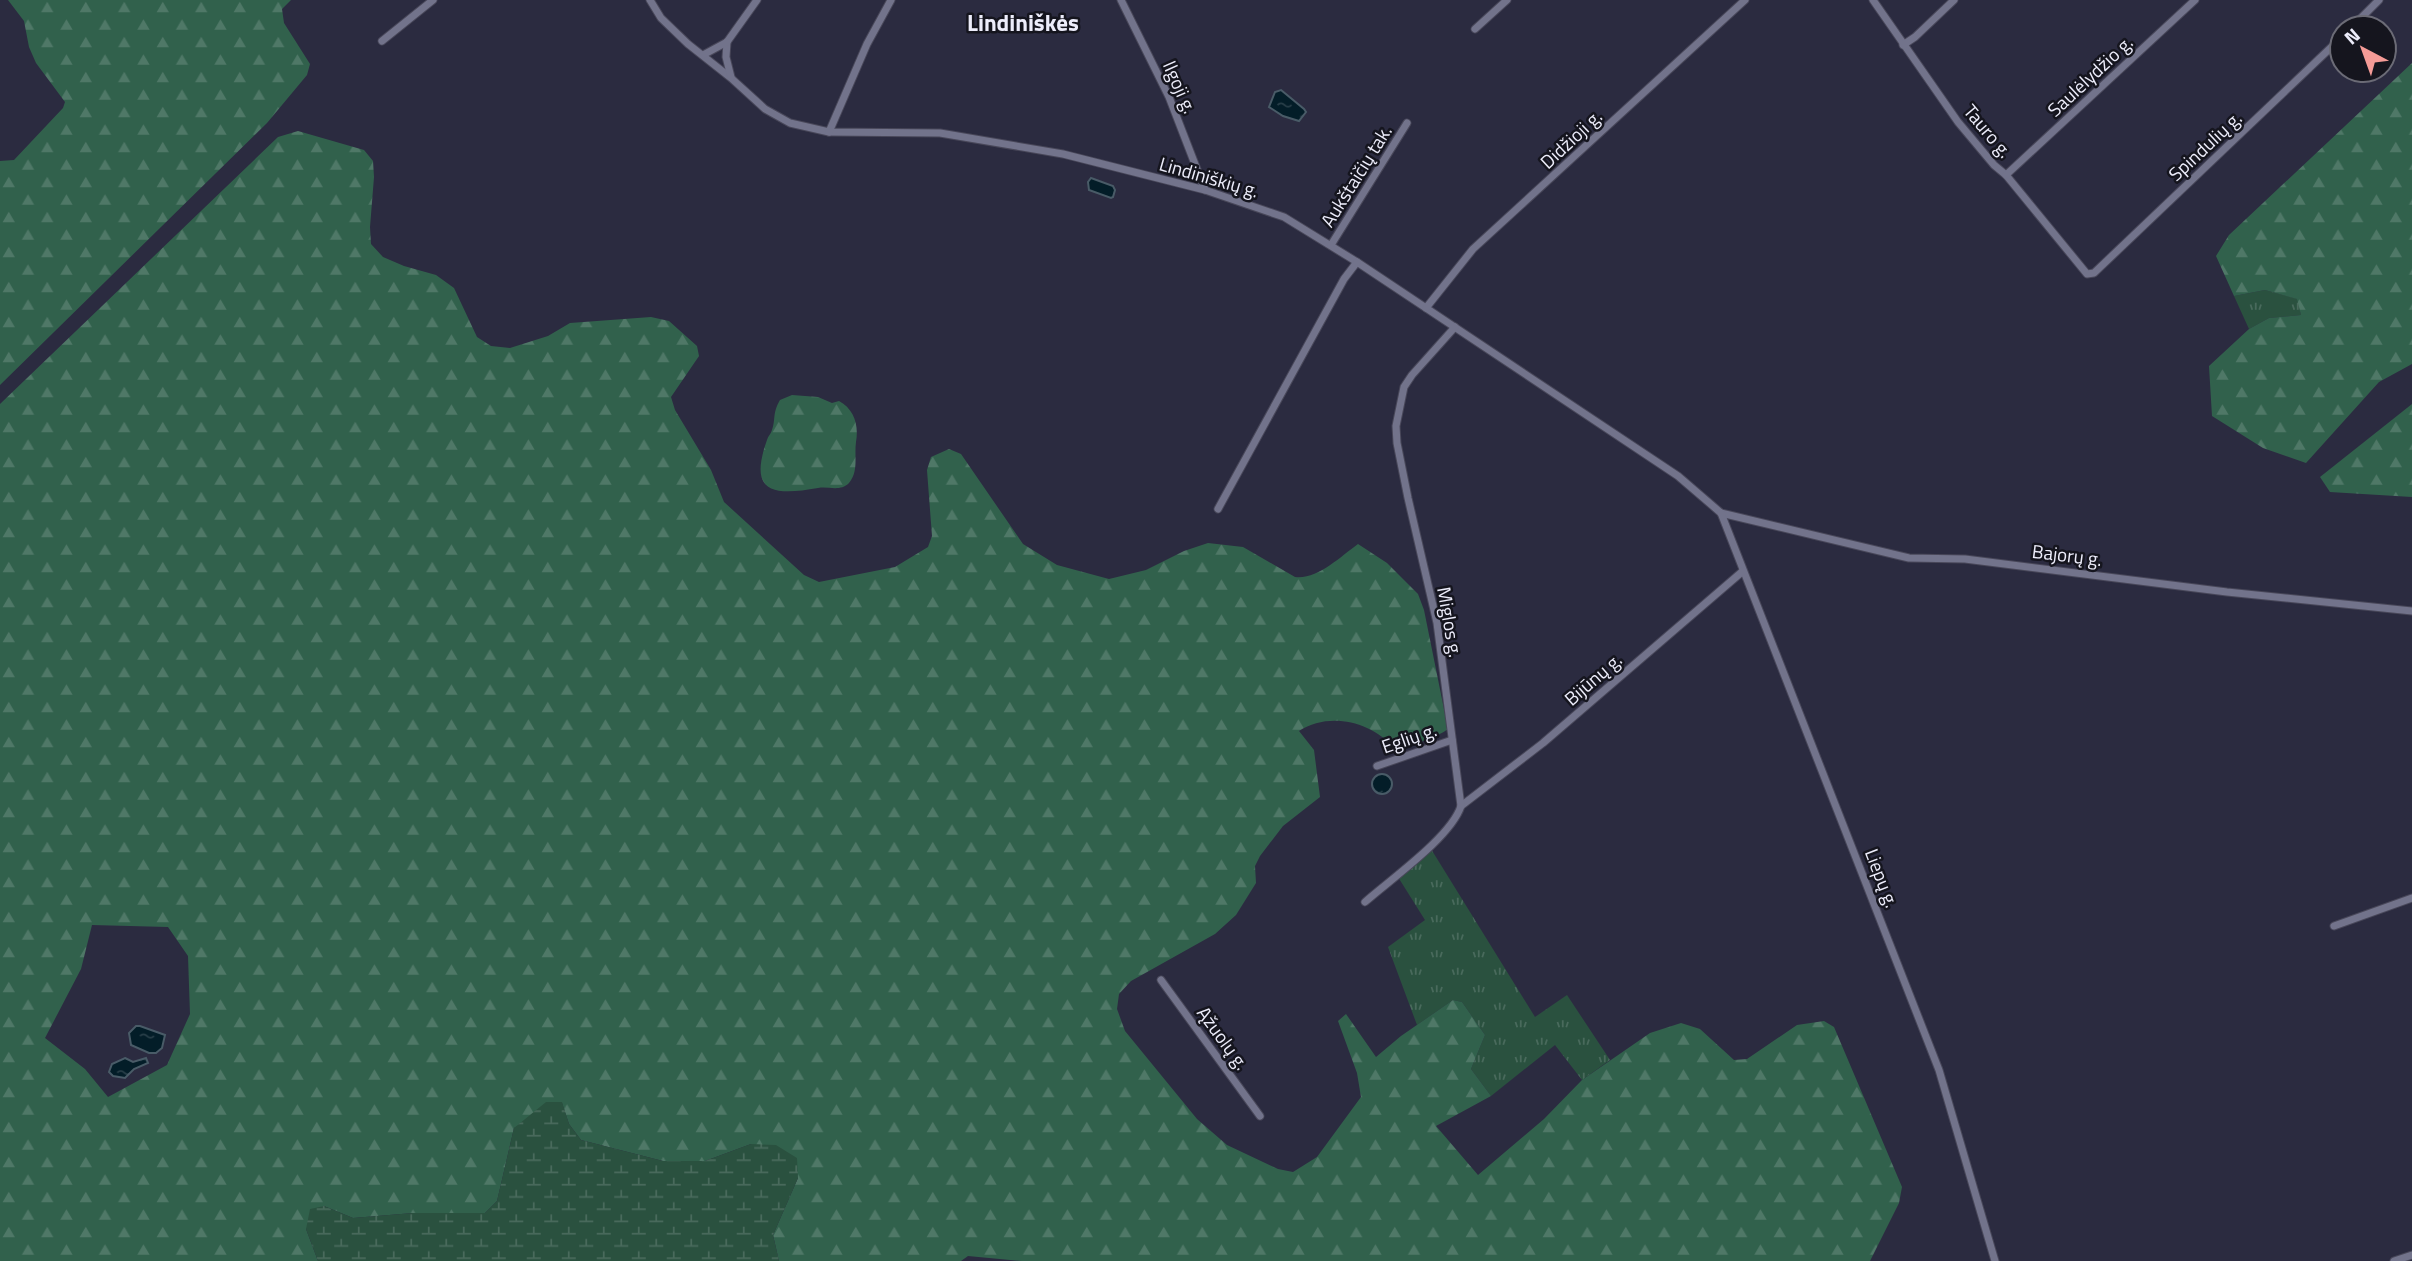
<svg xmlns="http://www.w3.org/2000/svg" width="2412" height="1261" font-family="'Titillium Web',sans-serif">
  <defs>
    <pattern id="grass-tufts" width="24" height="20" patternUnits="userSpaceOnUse" patternTransform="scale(1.75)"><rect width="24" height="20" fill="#2a513f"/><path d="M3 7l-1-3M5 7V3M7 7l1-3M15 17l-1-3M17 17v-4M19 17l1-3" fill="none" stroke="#496a5c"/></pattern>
    <pattern id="forest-firs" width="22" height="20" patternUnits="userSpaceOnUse" patternTransform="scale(1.75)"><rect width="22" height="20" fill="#31614c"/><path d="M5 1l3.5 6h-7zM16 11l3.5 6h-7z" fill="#4f7867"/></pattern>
    <pattern id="wetland-marsh" width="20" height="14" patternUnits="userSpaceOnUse" patternTransform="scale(1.75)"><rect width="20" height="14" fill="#2a513f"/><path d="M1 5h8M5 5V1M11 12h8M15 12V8" fill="none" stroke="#496a5c"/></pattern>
    <pattern id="water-ripples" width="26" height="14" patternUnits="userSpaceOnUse" patternTransform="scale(1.75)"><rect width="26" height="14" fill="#031d28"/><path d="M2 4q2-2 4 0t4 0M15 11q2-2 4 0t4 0" fill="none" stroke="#283e48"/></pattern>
  </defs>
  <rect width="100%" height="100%" fill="#2b2b40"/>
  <g fill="url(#grass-tufts)">
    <polygon points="2265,290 2298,299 2301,315 2269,318 2249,329 2234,296"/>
    <polygon points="1431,849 1535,1017 1567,995 1610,1060 1582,1080 1555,1045 1491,1096 1471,1069 1485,1035 1462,1002 1453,1000 1417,1025 1388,947 1425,920 1398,877"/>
  </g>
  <g fill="url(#forest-firs)" fill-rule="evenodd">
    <polygon points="8,0 291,0 282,9 284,23 310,64 307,75 267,123 0,385 0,161 14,160 63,108 65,102 36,63 29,47 24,21"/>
    <polygon points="2412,63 2412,364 2379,382 2306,463 2263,448 2212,416 2209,366 2249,329 2269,318 2301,315 2297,299 2265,290 2234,296 2216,256 2229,235"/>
    <path d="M298,131l66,19 9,11 1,16 -4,50 1,17 12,13 21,9 32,9 18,13 23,49 14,9 19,2 38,-12 22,-13 81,-6 18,4 28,25 2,10 -28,41 4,13 36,60 13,32 80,73 15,7 76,-15 33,-20 4,-11 -5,-66 4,-13 18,-8 12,5 62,90 34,21 52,14 37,-9 38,-19 24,-8 35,4 52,30c22,3 45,-20 63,-33l29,19 31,31 6,16 24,119c-11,8 -37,19 -52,15 -10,-3 -19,-12 -29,-16 -22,-10 -48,-10 -68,3l15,19 6,47 -37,29 -23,30 -5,10 1,17 -20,32 -21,19 -84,47 -12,13 -2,15 8,22 72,88 30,26 51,24 15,3 24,-15 44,-60 -4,-24 -19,-52 8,-7 30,43 25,-21 52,-36 9,2 23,33 -14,34 20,27 -55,30 42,49 66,-56 38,-39 68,-47 31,-10 19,6 34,31 13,-1 50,-34 27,-4 10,6 68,160 -3,16 -29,58h-848l-54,-5 -7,5h-182l-6,-26 25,-57 -47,-34 -46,17h-42l-82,-21 -12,-16 -7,-21 -48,25 -17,73 -12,12h-72l-60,5 -29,-12 -18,23 12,32h-318v-857l278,-267zM92,925l76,2 20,29 2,58 -23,51 -59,32 -23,-28 -40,-31 36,-69z"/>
    <path d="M792,395l26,2 14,6 7,-2c15,8 20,24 17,41 -2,14 3,29 -7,41 -9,9 -20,3 -31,5 -45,8 -70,5 -51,-48 1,-4 4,-6 5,-10 4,-11 0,-16 8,-30z"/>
    <polygon points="2412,404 2412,497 2330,492 2320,477"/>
  </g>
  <polygon fill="url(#wetland-marsh)" points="546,1102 562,1102 569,1124 581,1140 663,1161 705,1161 751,1144 776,1145 797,1158 798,1178 773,1235 779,1261 318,1261 306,1229 310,1209 324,1206 353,1218 413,1213 485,1213 497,1201 514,1128"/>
  <g fill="url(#water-ripples)" stroke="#495b67" stroke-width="2">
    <polygon points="1281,90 1304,109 1306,112 1299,121 1283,116 1269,107 1275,92"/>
    <polygon points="1091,178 1113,186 1115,190 1113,197 1111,198 1089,190 1088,182"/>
    <circle cx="1382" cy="784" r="10"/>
    <polygon points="136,1026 140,1026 165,1035 162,1048 156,1053 149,1053 131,1045 129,1033"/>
    <polygon points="125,1058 133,1062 146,1058 148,1063 134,1069 125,1078 113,1076 109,1072 112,1064"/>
  </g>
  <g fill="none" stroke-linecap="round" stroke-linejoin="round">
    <g stroke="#484759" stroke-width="9">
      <g id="minor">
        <polyline points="650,0 661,18 688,44 731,78 765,109 790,123 829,132 940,133 1063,154 1205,190 1284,217 1357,262 1678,476 1721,513 1909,558 1965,559 2227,592 2412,611"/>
        <polyline points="1121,0 1169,97 1205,190"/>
        <polyline points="1873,0 1958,122 1994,165 2006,175 2087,274 2094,273 2342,37"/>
        <polyline points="2351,28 2379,0"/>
        <polyline points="1475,29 1507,0"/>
        <polyline points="382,41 433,0"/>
        <polyline points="727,42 726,57 731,77"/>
        <polyline points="1903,45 1915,37 1954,0"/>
        <polyline points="703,55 727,42 757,0"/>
        <polyline points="829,132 867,44 891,0"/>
        <polyline points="2006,175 2195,0"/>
        <polyline points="1331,245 1407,123"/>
        <polyline points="1426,308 1473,249 1745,0"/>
        <polyline points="1218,509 1344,279 1357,262"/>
        <polyline points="1721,513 1939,1070 1995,1261"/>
        <polyline points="1377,766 1452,740"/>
        <polyline points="1461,806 1543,743 1743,571"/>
        <path d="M1365,902c26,-23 86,-65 96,-96l-24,-183 -29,-125 -11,-55 -1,-17 8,-39 8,-12 43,-48"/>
        <polyline points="2334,926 2412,898"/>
        <polyline points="1161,980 1260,1116"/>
        <polyline points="2394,1261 2412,1255"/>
      </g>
    </g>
    <use href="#minor" stroke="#72738b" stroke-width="7"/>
  </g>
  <g text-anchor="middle" stroke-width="5" stroke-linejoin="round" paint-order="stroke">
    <g font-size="19" fill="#ededfb" stroke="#15151e">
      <text transform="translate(2090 76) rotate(-43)" y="7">Saulėlydžio g.</text>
      <text transform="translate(1180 87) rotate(66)" y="7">Ilgoji g.</text>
      <text transform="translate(1988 131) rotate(50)" y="7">Tauro g.</text>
      <text transform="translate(1571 139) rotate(-43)" y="7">Didžioji g.</text>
      <text transform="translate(2205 146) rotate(-43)" y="7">Spindulių g.</text>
      <text transform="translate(1356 176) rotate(-58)" y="7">Aukštaičių tak.</text>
      <text transform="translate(1209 177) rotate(16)" y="7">Lindiniškių g.</text>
      <text transform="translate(2067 555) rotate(7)" y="7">Bajorų g.</text>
      <text transform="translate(1450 622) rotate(80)" y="7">Miglos g.</text>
      <text transform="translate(1593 679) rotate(-41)" y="7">Bijūnų g.</text>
      <text transform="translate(1409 738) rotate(-19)" y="7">Eglių g.</text>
      <text transform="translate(1882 878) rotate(69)" y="7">Liepų g.</text>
      <text transform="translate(1223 1038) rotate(54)" y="7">Ąžuolų g.</text>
    </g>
    <g font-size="23" font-weight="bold" fill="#ededfb" stroke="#15151e">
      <text x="1023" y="31">Lindiniškės</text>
    </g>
  </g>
  <g transform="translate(2363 49) rotate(319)"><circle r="33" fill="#15151e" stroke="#6b6b76" stroke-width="2"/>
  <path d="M0-5L12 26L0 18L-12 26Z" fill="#f59b97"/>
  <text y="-10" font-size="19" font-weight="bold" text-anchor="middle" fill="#ededfb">N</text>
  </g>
</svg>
